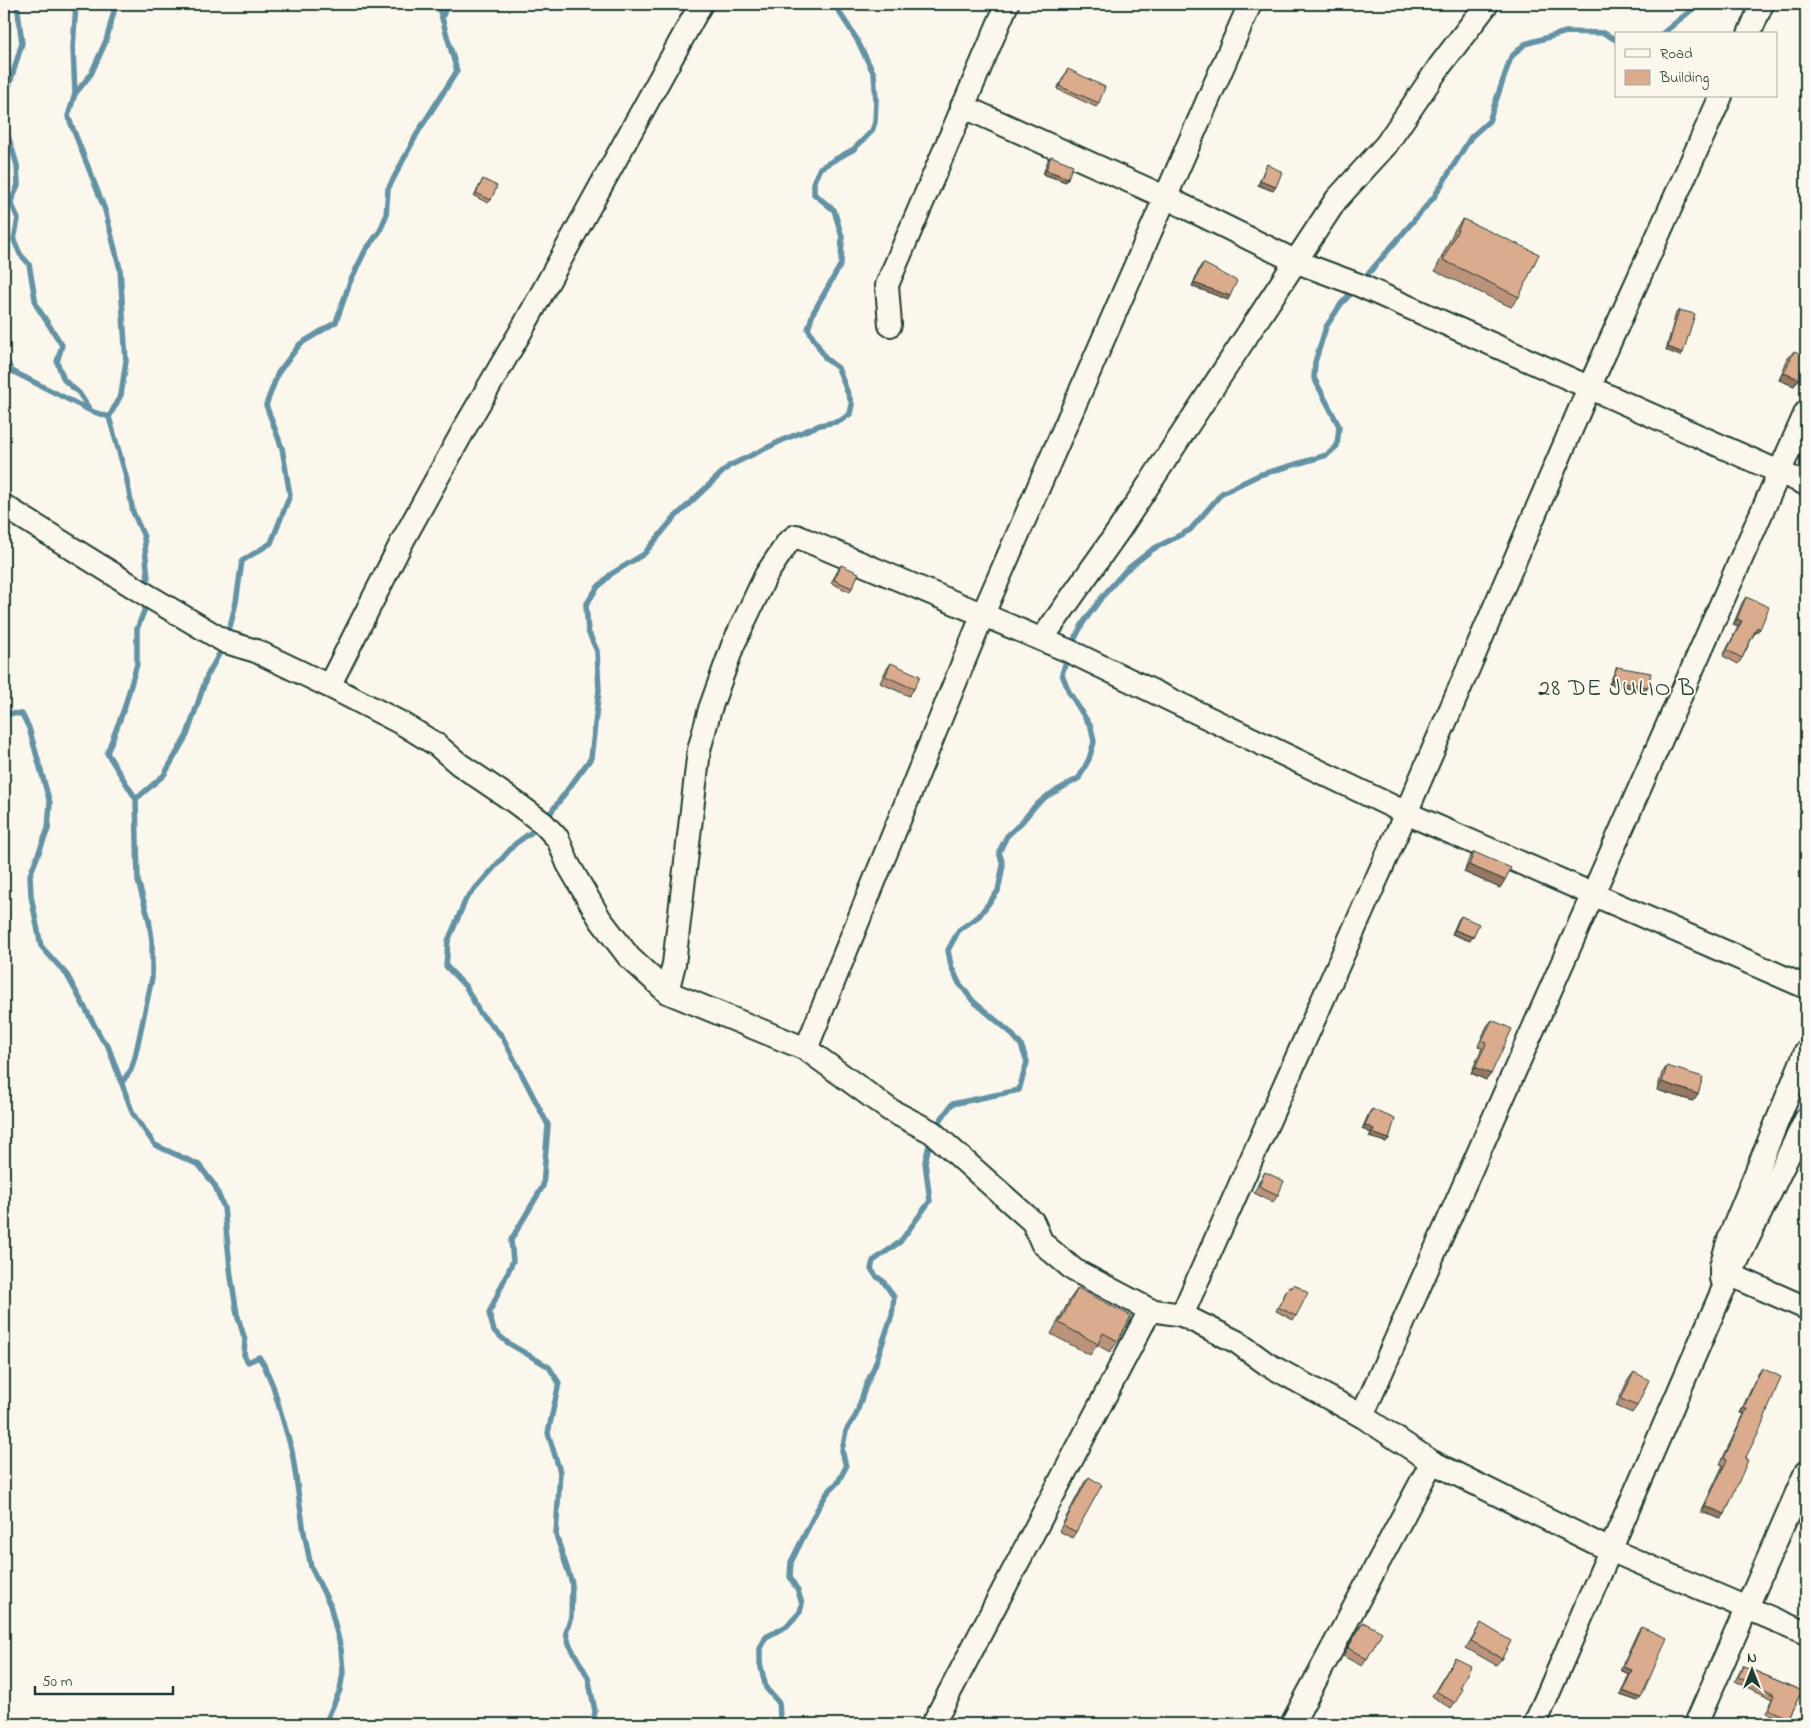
<svg xmlns="http://www.w3.org/2000/svg" width="1810" height="1728" font-family="'Indie Flower',sans-serif">
  <rect width="100%" height="100%" fill="#fbf7ec"/>
  <filter id="ink" filterUnits="userSpaceOnUse"><feTurbulence type="fractalNoise" baseFrequency=".02" numOctaves="2"/><feDisplacementMap in="SourceGraphic" scale="10" xChannelSelector="R" yChannelSelector="G"/><feConvolveMatrix kernelMatrix="1 2 1 2 8 2 1 2 1" color-interpolation-filters="sRGB"/></filter>
  <g filter="url(#ink)">
    <g fill="none" stroke-linecap="round" stroke-linejoin="round">
      <g stroke="#6392a4" stroke-width="5.5">
        <polyline points="17,4 22,43 4,103 7,132 17,165 18,185 11,202 18,219 14,240 20,254 29,264 36,305 62,345 57,362 64,380 79,393 90,410"/>
        <polyline points="76,4 73,48 75,94 68,116 105,210 120,269 126,361 121,395 109,417"/>
        <polyline points="443,16 447,4"/>
        <polyline points="1662,34 1695,7 1733,7"/>
        <polyline points="75,94 91,74 106,41 116,4"/>
        <polyline points="1362,281 1434,197 1471,137 1489,121 1511,57 1525,44 1566,32 1604,33 1616,40"/>
        <polyline points="4,356 12,371 91,411 109,417 126,476 133,512 144,537 149,589"/>
        <polyline points="228,636 236,602 242,561 271,543 290,495 282,448 266,405 278,373 300,344 336,322 350,282 365,251 380,231 386,216 388,189 418,132 457,71 438,4"/>
        <polyline points="1071,646 1083,623 1102,597 1125,571 1153,549 1190,530 1222,493 1259,475 1327,455 1337,446 1339,426 1314,378 1315,362 1326,327 1341,304 1356,288"/>
        <polyline points="4,713 22,714 29,728 50,803 48,829 30,875 31,896 41,946 67,975 102,1039 108,1046 133,1114 155,1145 199,1165 215,1186 224,1208 231,1277 237,1314 245,1340 244,1355 248,1362 259,1357 264,1365 273,1386 292,1451 304,1532 311,1567 330,1605 341,1649 343,1672 340,1690 325,1724"/>
        <polyline points="136,799 107,753 124,709 137,664 137,629 148,601"/>
        <polyline points="546,819 591,758 599,690 597,651 588,631 586,605 597,588 611,574 644,554 673,519 729,466 785,439 820,425 840,421 850,414 852,404 838,368 826,359 808,329 813,313 841,264 842,237 834,210 814,194 814,181 820,168 854,149 872,131 875,122 876,100 874,74 856,38 834,4"/>
        <polyline points="540,826 515,844 466,899 448,941 446,966 466,987 480,1013 502,1036 548,1125 543,1186 511,1240 513,1261 489,1313 494,1331 508,1343 549,1367 559,1383 548,1433 560,1472 556,1535 572,1583 571,1617 566,1632 569,1644 588,1677 595,1711 593,1724"/>
        <polyline points="122,1082 131,1070 135,1057 152,978 152,940 149,920 138,881 136,799 164,775 187,735 207,676 223,647"/>
        <polyline points="934,1129 952,1104 1019,1090 1027,1062 1021,1045 1010,1032 973,1001 959,983 951,966 948,950 959,930 979,916 998,891 1003,865 999,852 1007,836 1021,823 1035,806 1047,796 1079,778 1089,759 1094,742 1091,727 1069,692 1062,674 1068,655"/>
        <polyline points="783,1724 780,1717 779,1703 766,1688 760,1663 760,1648 766,1637 787,1626 800,1612 802,1604 798,1591 790,1577 791,1562 818,1508 828,1492 838,1482 846,1467 842,1450 846,1431 856,1415 865,1388 875,1365 892,1315 894,1297 883,1281 876,1276 871,1269 873,1261 900,1242 930,1201 925,1162 931,1137"/>
      </g>
      <g stroke="#1f3d34" stroke-width="26">
        <g id="minor">
          <polyline points="1749,34 1762,4"/>
          <polyline points="962,106 1165,197 1297,262 1359,285 1806,484"/>
          <polyline points="890,325 887,285 1007,4"/>
          <polyline points="4,506 150,597 226,642 256,651 329,686 403,724 437,745 459,764 512,800 543,823 558,839 568,864 600,919 629,957 667,992 806,1049 890,1110 932,1132 1033,1222 1042,1243 1074,1270 1150,1310 1182,1315 1237,1342 1267,1364 1362,1416 1432,1462 1610,1550 1806,1633"/>
          <polyline points="1042,639 1119,530 1336,200 1386,145 1439,67 1487,4"/>
          <polyline points="329,686 403,540 467,424 520,333 701,4"/>
          <polyline points="667,992 674,964 699,750 710,709 733,645 766,575 788,542 796,536 1069,651 1406,813 1806,987"/>
          <polyline points="806,1049 983,614 1250,4"/>
          <polyline points="1731,1275 1806,1308"/>
          <polyline points="1721,1278 1721,1266 1729,1239 1806,1051"/>
          <polyline points="1182,1315 1406,813 1589,388 1721,96"/>
          <polyline points="1362,1416 1806,412"/>
          <polyline points="933,1724 1150,1310"/>
          <polyline points="1292,1724 1432,1462"/>
          <polyline points="1535,1724 1721,1294 1806,1119"/>
          <polyline points="1696,1724 1806,1472"/>
        </g>
      </g>
      <use href="#minor" stroke="#fbf7ec" stroke-width="22"/>
    </g>
    <g fill="#bc937a" stroke="#1f3d34">
      <polygon points="1068,69 1099,103 1096,107 1057,89"/>
      <polygon points="1051,156 1068,178 1066,182 1043,174 1048,160"/>
      <polygon points="1267,164 1273,191 1258,185 1265,168"/>
      <polygon points="483,179 491,200 488,203 474,196"/>
      <polygon points="1463,219 1519,297 1511,307 1435,271 1455,229"/>
      <polygon points="1203,263 1228,300 1192,286 1200,267"/>
      <polygon points="1679,310 1683,353 1680,356 1666,350 1676,313"/>
      <polygon points="1794,351 1799,379 1794,386 1779,380 1788,358"/>
      <polygon points="841,565 852,588 850,592 831,583"/>
      <polygon points="1746,597 1760,629 1755,634 1754,634 1742,658 1738,664 1723,656 1738,627 1733,625 1742,603"/>
      <polygon points="891,663 914,689 909,696 880,683 886,670"/>
      <polygon points="1617,667 1646,690 1609,684 1615,671"/>
      <polygon points="1474,852 1500,888 1464,872 1469,859"/>
      <polygon points="1461,916 1470,941 1452,934 1458,920"/>
      <polygon points="1492,1020 1491,1074 1486,1080 1471,1073 1482,1048 1478,1046 1487,1026"/>
      <polygon points="1667,1066 1693,1101 1657,1090 1662,1073"/>
      <polygon points="1372,1109 1389,1139 1386,1142 1369,1137 1371,1133 1362,1129 1369,1113"/>
      <polygon points="1265,1172 1278,1195 1273,1202 1254,1193 1260,1180"/>
      <polygon points="1294,1284 1296,1316 1293,1320 1276,1311 1287,1290 1289,1287 1292,1288"/>
      <polygon points="1078,1288 1118,1341 1110,1352 1097,1345 1090,1355 1051,1334 1070,1299"/>
      <polygon points="1762,1368 1745,1459 1725,1514 1721,1519 1701,1512 1723,1465 1720,1464 1744,1414 1740,1413 1758,1374"/>
      <polygon points="1634,1372 1637,1406 1632,1413 1616,1406 1628,1380"/>
      <polygon points="1089,1477 1076,1532 1072,1538 1059,1531 1084,1483"/>
      <polygon points="1363,1622 1367,1659 1362,1666 1343,1656 1358,1629"/>
      <polygon points="1481,1623 1502,1658 1496,1665 1466,1648"/>
      <polygon points="1641,1627 1638,1701 1620,1695 1629,1674 1620,1670 1638,1631"/>
      <polygon points="1455,1658 1460,1688 1455,1703 1451,1709 1432,1696"/>
      <polygon points="1743,1666 1802,1691 1786,1722 1766,1713 1773,1699 1735,1681"/>
    </g>
    <g fill="#997863" stroke="#1f3d34">
      <polygon points="1046,170 1068,178 1066,182 1043,174"/>
      <polygon points="1260,181 1276,187 1273,191 1258,185"/>
      <polygon points="1194,283 1230,296 1228,300 1192,286"/>
      <polygon points="1668,347 1683,353 1680,356 1666,350"/>
      <polygon points="1784,373 1799,379 1794,386 1779,380"/>
      <polygon points="1737,619 1742,621 1738,627 1733,625"/>
      <polygon points="1757,627 1760,629 1755,634 1753,633"/>
      <polygon points="1612,680 1648,687 1646,690 1609,684"/>
      <polygon points="1469,865 1505,880 1500,888 1464,872"/>
      <polygon points="1455,930 1473,937 1470,941 1452,934"/>
      <polygon points="1475,1067 1491,1074 1486,1080 1471,1073"/>
      <polygon points="1662,1082 1698,1094 1693,1101 1657,1090"/>
      <polygon points="1365,1125 1374,1129 1371,1133 1362,1129"/>
      <polygon points="1372,1133 1389,1139 1386,1142 1369,1137"/>
      <polygon points="1744,1407 1747,1409 1744,1414 1740,1413"/>
      <polygon points="1705,1506 1725,1514 1721,1519 1701,1512"/>
      <polygon points="1623,1667 1632,1670 1629,1674 1620,1670"/>
      <polygon points="1623,1691 1641,1698 1638,1701 1620,1695"/>
    </g>
    <g fill="#dbab8e" stroke="#1f3d34">
      <polygon points="1068,69 1105,87 1099,103 1059,86"/>
      <polygon points="1051,156 1073,165 1068,178 1046,170"/>
      <polygon points="1267,164 1282,172 1276,187 1260,181"/>
      <polygon points="483,179 497,186 491,200 476,193"/>
      <polygon points="1463,219 1539,254 1519,297 1443,260"/>
      <polygon points="1203,263 1237,281 1230,296 1194,283"/>
      <polygon points="1679,310 1695,314 1683,353 1668,347"/>
      <polygon points="1794,351 1806,356 1806,362 1799,379 1784,373"/>
      <polygon points="841,565 859,573 852,588 834,580"/>
      <polygon points="1746,597 1769,607 1760,629 1757,627 1742,658 1727,650 1742,621 1737,619"/>
      <polygon points="891,663 920,676 914,689 885,676"/>
      <polygon points="1617,667 1651,673 1648,687 1612,680"/>
      <polygon points="1474,852 1511,868 1505,880 1469,865"/>
      <polygon points="1461,916 1479,924 1473,937 1455,930"/>
      <polygon points="1492,1020 1512,1029 1491,1074 1475,1067 1487,1042 1482,1040"/>
      <polygon points="1667,1066 1703,1077 1698,1094 1662,1082"/>
      <polygon points="1372,1109 1395,1119 1389,1139 1372,1133 1374,1129 1365,1125"/>
      <polygon points="1265,1172 1284,1181 1278,1195 1259,1186"/>
      <polygon points="1294,1284 1308,1293 1296,1316 1278,1307 1289,1287 1292,1288"/>
      <polygon points="1078,1288 1131,1316 1118,1341 1103,1333 1098,1344 1059,1323"/>
      <polygon points="1762,1368 1781,1377 1760,1429 1745,1459 1748,1460 1725,1514 1705,1506 1727,1460 1724,1458 1747,1409 1744,1407"/>
      <polygon points="1634,1372 1649,1380 1637,1406 1621,1399"/>
      <polygon points="1089,1477 1102,1485 1076,1532 1063,1525"/>
      <polygon points="1363,1622 1382,1632 1367,1659 1348,1648"/>
      <polygon points="1481,1623 1511,1641 1502,1658 1471,1641"/>
      <polygon points="1641,1627 1667,1638 1641,1698 1623,1691 1632,1670 1623,1667"/>
      <polygon points="1455,1658 1471,1666 1460,1688 1463,1689 1455,1703 1436,1691"/>
      <polygon points="1743,1666 1802,1691 1788,1718 1769,1709 1775,1695 1738,1677"/>
    </g>
  </g>
  <g text-anchor="middle" stroke-width="4" stroke-linejoin="round" paint-order="stroke">
    <g font-size="24" letter-spacing="1" fill="#1f3d34" stroke="#fbf7ec">
      <text x="1617" y="695">28 DE JULIO B</text>
    </g>
  </g>
  <rect width="1810" height="1728" fill="none" stroke="#fbf7ec" stroke-width="20"/>
  <rect x="10" y="10" width="1790" height="1708" fill="none" stroke="#1f3d34" stroke-width="2" filter="url(#ink)"/>
  <rect x="1615" y="32" width="162" height="65" fill="#fbf7ec" stroke="#a3ada2"/>
  <rect x="1625" y="49" width="25" height="8" fill="#fbf7ec" stroke="#a3ada2"/>
  <text x="1660" y="58" font-size="15" fill="#1f3d34">Road</text>
  <rect x="1625" y="70" width="25" height="15" fill="#dbab8e" stroke="#a3ada2"/>
  <text x="1660" y="82" font-size="15" fill="#1f3d34">Building</text>
  <g transform="translate(1752 1670)" stroke="#fbf7ec" stroke-width="4" paint-order="stroke">
  <path d="M0-4L9 19L0 12L-9 19Z" fill="#1f3d34"/>
  <text y="-8" font-size="14" font-weight="bold" text-anchor="middle" fill="#1f3d34">N</text>
  </g>
  <path d="M35 1686v8h138v-8" fill="none" stroke="#1f3d34" stroke-width="2.5"/>
  <text x="42" y="1686" font-size="15" fill="#1f3d34" stroke="#fbf7ec" stroke-width="4" paint-order="stroke">50 m</text>
</svg>
